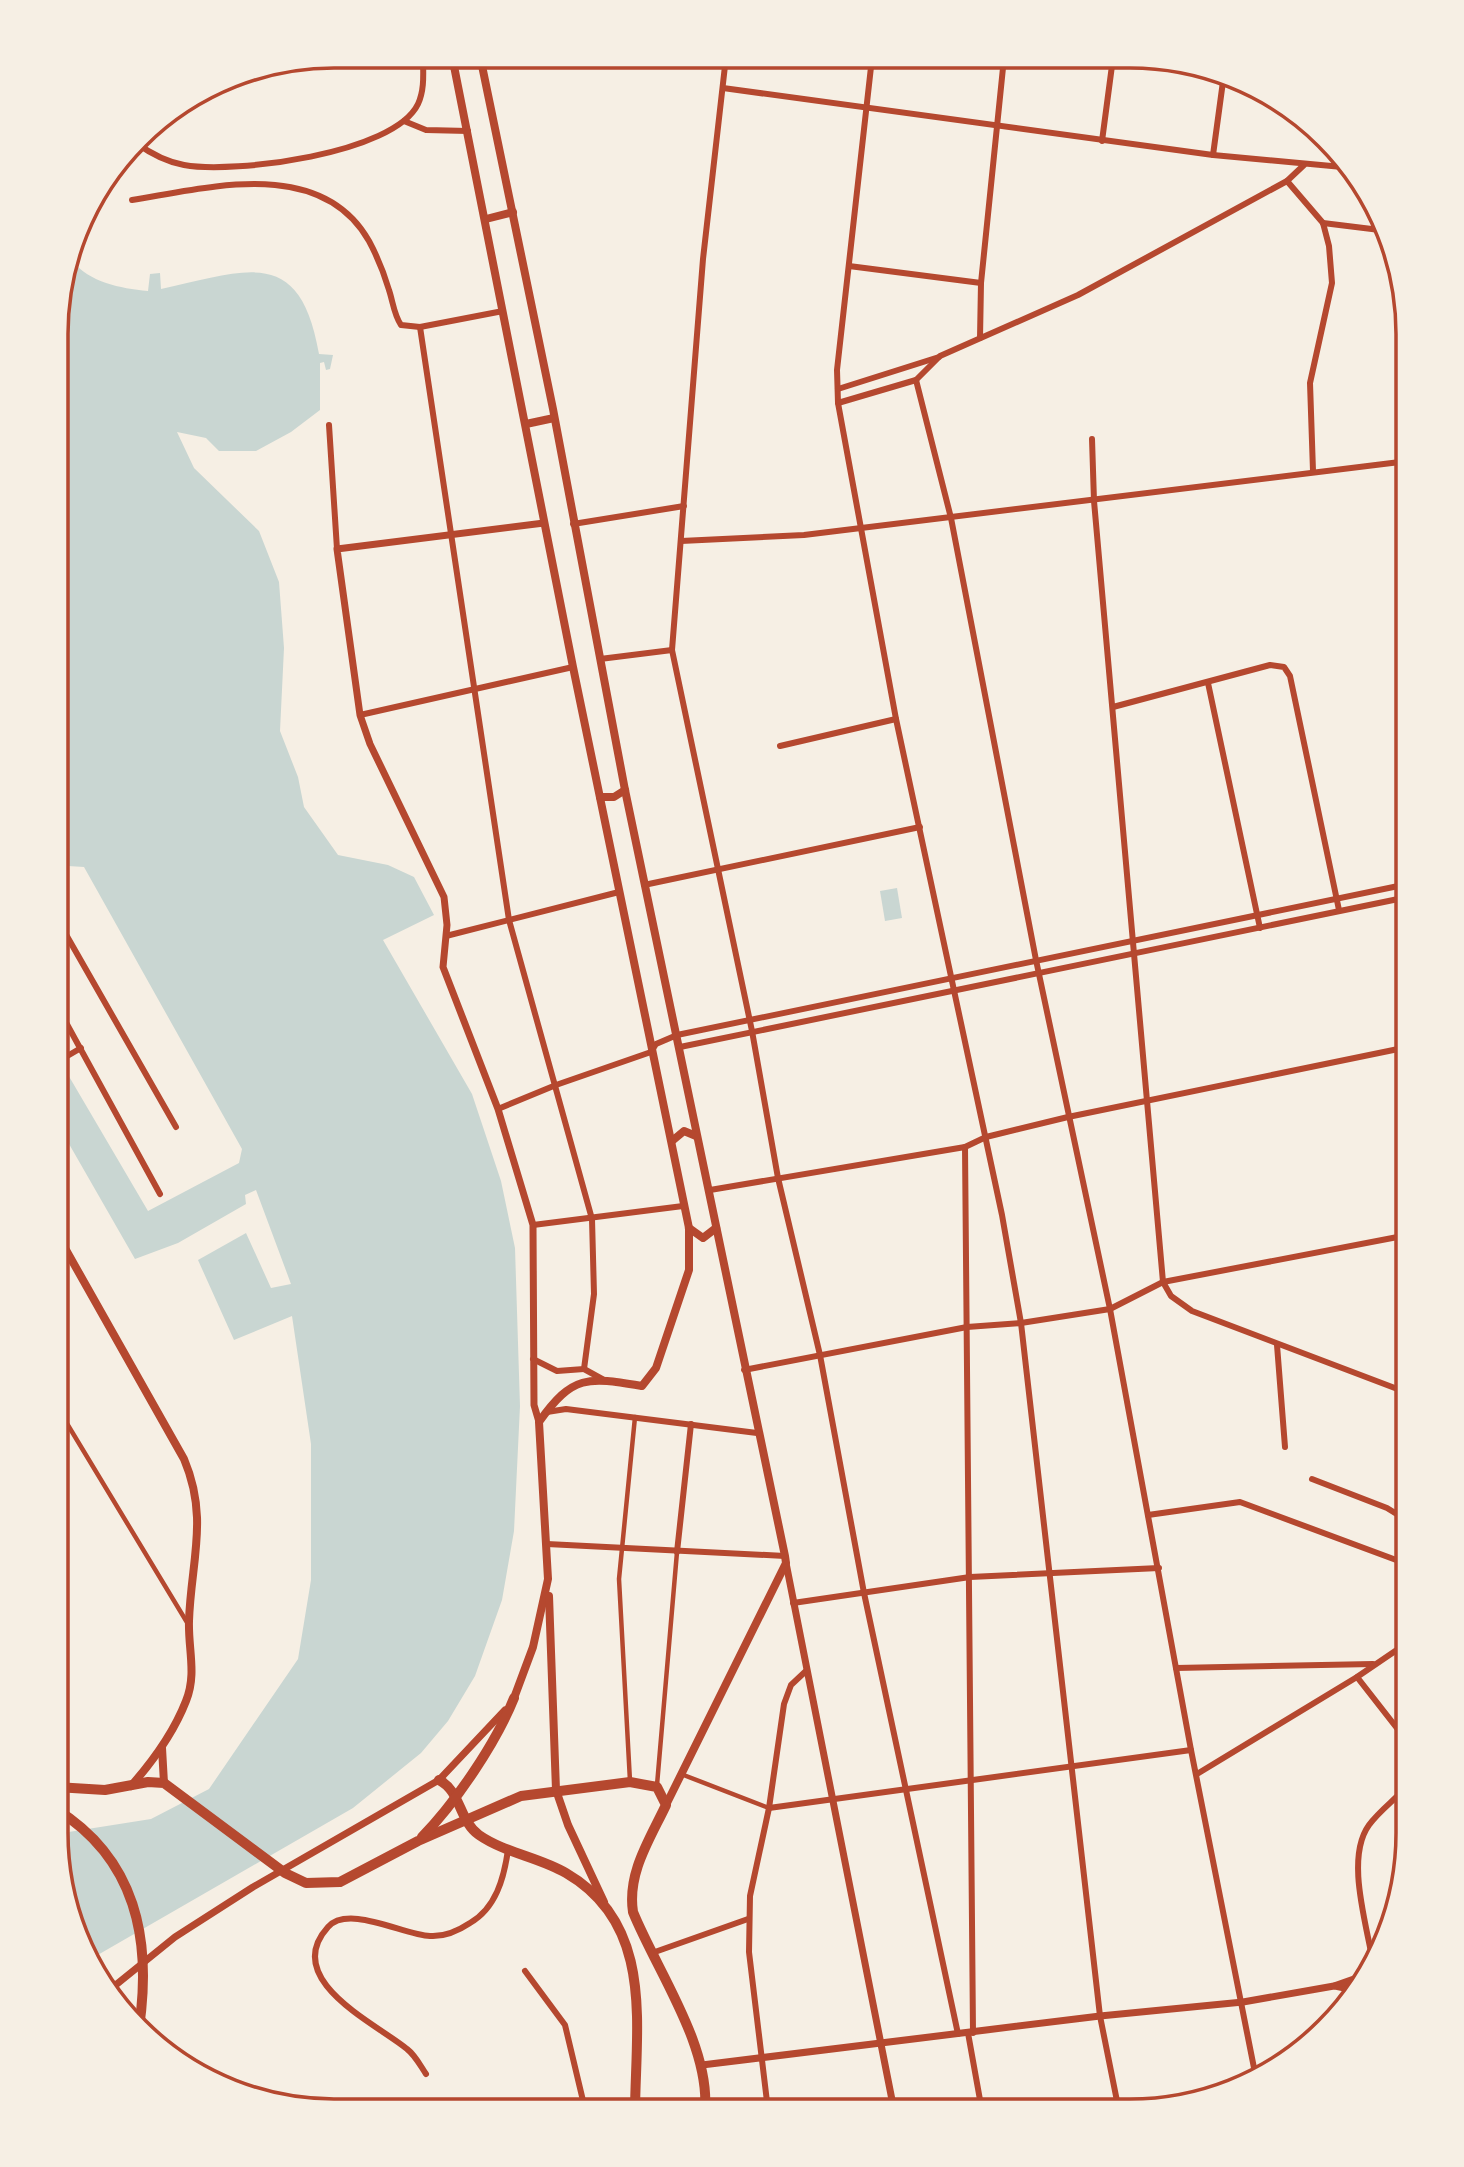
<svg xmlns="http://www.w3.org/2000/svg" width="1464" height="2167" font-family="Jost,sans-serif">
  <rect width="100%" height="100%" fill="#f6efe4"/>
  <g fill="#c9d6d2">
    <path d="M71,260c20,23 48,28 77,31l2,-17 10,-1 1,16c86,-18 139,-45 158,65l14,1 -3,14 -4,1 -2,-8 -4,1v47l-29,22 -35,19h-37l-13,-13 -29,-6 17,36 65,63 20,51 5,66 -4,83 18,46 6,30 34,48 50,10 26,12 20,38 -51,25 89,154 29,87 14,67 5,158 -6,125 -12,69 -27,76 -27,45 -27,32 -68,55 -264,152 -12,-20 -21,-106 95,-15 58,-30 89,-130 13,-79v-136l-19,-128 -58,24 -36,-80 48,-27 25,55 20,-4 -35,-94 -11,5 1,9 -68,39 -43,16 -78,-136v-67l91,155 91,-48 3,-14 -158,-282 -16,-1 -10,5v-32l5,-16 -5,-9v-517z"/>
    <polygon points="897,888 902,918 885,921 880,891"/>
  </g>
  <g fill="none" stroke-linecap="round" stroke-linejoin="round">
    <g stroke="#b5482f" stroke-width="4.5">
      <polyline points="57,1407 188,1624"/>
      <polyline points="681,1774 769,1808"/>
      <polyline points="630,1781 619,1579 635,1417"/>
      <polyline points="657,1785 677,1552"/>
    </g>
    <g stroke="#b5482f" stroke-width="6">
      <polyline points="726,57 703,259 672,650 752,1031 778,1178 820,1355 864,1593 958,2034"/>
      <polyline points="872,58 837,370 838,403 896,719 1002,1215 1021,1323 1100,2016 1119,2111"/>
      <polyline points="723,88 1213,155 1353,168"/>
      <polyline points="404,121 426,130 468,131"/>
      <polyline points="1102,141 1113,58"/>
      <path d="M136,143c14,10 31,19 48,22 50,9 210,-11 234,-61 7,-15 5,-32 5,-48"/>
      <polyline points="1213,155 1224,74"/>
      <polyline points="1336,166 1337,151"/>
      <polyline points="1287,181 1323,223 1329,246 1332,283 1310,383 1313,471"/>
      <path d="M132,200c75,-12 189,-44 237,41 8,15 15,32 20,49 4,12 5,25 12,35l19,2 83,-16"/>
      <polyline points="1323,223 1388,231"/>
      <polyline points="849,266 981,283"/>
      <polyline points="420,327 509,920 592,1219 594,1294 584,1369 557,1371 533,1359"/>
      <polyline points="980,338 981,283 1004,58"/>
      <polyline points="916,380 951,518 1036,960 1110,1309 1191,1750 1256,2078"/>
      <polyline points="838,389 939,357"/>
      <polyline points="838,403 916,380 940,356 1078,295 1287,181 1304,165"/>
      <polyline points="329,425 337,549"/>
      <polyline points="1092,439 1094,501 1163,1282 1171,1296 1192,1311 1408,1393"/>
      <polyline points="573,524 684,506"/>
      <polyline points="681,541 804,535 1408,461"/>
      <polyline points="600,659 672,650"/>
      <polyline points="1208,683 1260,928"/>
      <polyline points="1113,707 1270,665 1284,667 1290,676 1339,910"/>
      <polyline points="360,715 573,667"/>
      <polyline points="780,746 896,719"/>
      <polyline points="644,885 920,827"/>
      <polyline points="57,928 64,931 176,1127"/>
      <polyline points="446,936 619,892"/>
      <polyline points="57,1006 160,1194"/>
      <polyline points="680,1047 1408,897"/>
      <polyline points="57,1062 81,1048"/>
      <polyline points="498,1109 556,1085 651,1052 656,1044 677,1035 1408,884"/>
      <polyline points="965,1147 973,2033"/>
      <polyline points="710,1190 965,1147 986,1137 1068,1117 1408,1047"/>
      <polyline points="533,1225 683,1206"/>
      <polyline points="1277,1345 1285,1447"/>
      <polyline points="584,1369 604,1380"/>
      <polyline points="744,1370 967,1327 1021,1323 1110,1309 1163,1282 1408,1235"/>
      <polyline points="547,1412 566,1409 757,1433"/>
      <polyline points="1312,1479 1387,1508 1408,1521"/>
      <polyline points="1148,1515 1240,1502 1407,1564"/>
      <polyline points="547,1544 785,1556"/>
      <polyline points="677,1552 691,1424"/>
      <polyline points="793,1603 970,1577 1159,1568"/>
      <polyline points="1176,1668 1373,1664"/>
      <polyline points="1357,1677 1407,1741"/>
      <polyline points="1197,1774 1357,1677 1407,1643"/>
      <polyline points="769,1808 1191,1750"/>
      <polyline points="652,1953 748,1919"/>
      <path d="M1373,1963c-6,-38 -28,-105 -4,-138 11,-15 26,-25 38,-39"/>
      <polyline points="525,1971 565,2025 585,2109"/>
      <polyline points="968,2033 982,2111"/>
      <path d="M426,2074c-6,-9 -11,-19 -19,-25 -30,-25 -127,-69 -79,-122 20,-23 76,8 102,9 15,1 28,-5 40,-13 26,-15 34,-45 38,-73"/>
      <polyline points="768,2110 749,1952 750,1896 769,1808 784,1704 791,1685 807,1670"/>
    </g>
    <g stroke="#b5482f" stroke-width="7">
      <polyline points="539,1422 534,1405 533,1225 498,1109 443,967 447,925 444,897 370,744 360,715 337,549 544,523"/>
      <polyline points="786,1563 894,2110"/>
      <polyline points="1335,1986 1359,1991"/>
      <polyline points="107,1992 175,1937 253,1887 439,1780 505,1710"/>
      <polyline points="702,2065 1100,2016 1243,2002 1334,1986 1368,1974"/>
    </g>
    <g stroke="#b5482f" stroke-width="8">
      <path d="M452,56l121,611 116,561v42l-33,98 -14,18c-54,-9 -69,-12 -103,36l9,157 -15,68 -19,51"/>
      <polyline points="480,56 553,409 625,790 785,1556 786,1563 666,1805"/>
      <polyline points="486,219 513,212"/>
      <polyline points="526,424 554,418"/>
      <polyline points="600,797 614,797 625,790"/>
      <polyline points="672,1141 684,1131 696,1136"/>
      <polyline points="689,1228 703,1238 716,1228"/>
      <path d="M57,1234l127,225c25,59 7,102 5,162 -1,28 8,53 -3,80 -12,31 -33,60 -55,85"/>
      <polyline points="549,1596 556,1790 568,1825 604,1902"/>
      <polyline points="162,1748 164,1783"/>
    </g>
    <g stroke="#b5482f" stroke-width="10">
      <path d="M439,1780c22,11 20,41 40,55 26,18 60,22 87,38 88,51 70,150 69,237"/>
      <path d="M56,1787l49,3 43,-8 16,1 121,90 21,10 34,-1 78,-41 103,-45 109,-14 27,5 9,18c-16,34 -39,68 -33,107 24,59 77,133 72,198"/>
      <path d="M56,1809c80,50 96,130 83,219"/>
      <path d="M422,1837c34,-35 74,-94 92,-139"/>
    </g>
  </g>
  <path d="M0 0H1464V2167H0ZM334 68H1130A266 266 0 0 1 1396 334V1833A266 266 0 0 1 1130 2099H334A266 266 0 0 1 68 1833V334A266 266 0 0 1 334 68Z" fill="#f6efe4" fill-rule="evenodd"/>
  <path fill="none" stroke="#b5482f" stroke-width="3.5" d="M334 68H1130A266 266 0 0 1 1396 334V1833A266 266 0 0 1 1130 2099H334A266 266 0 0 1 68 1833V334A266 266 0 0 1 334 68Z"/>
</svg>
